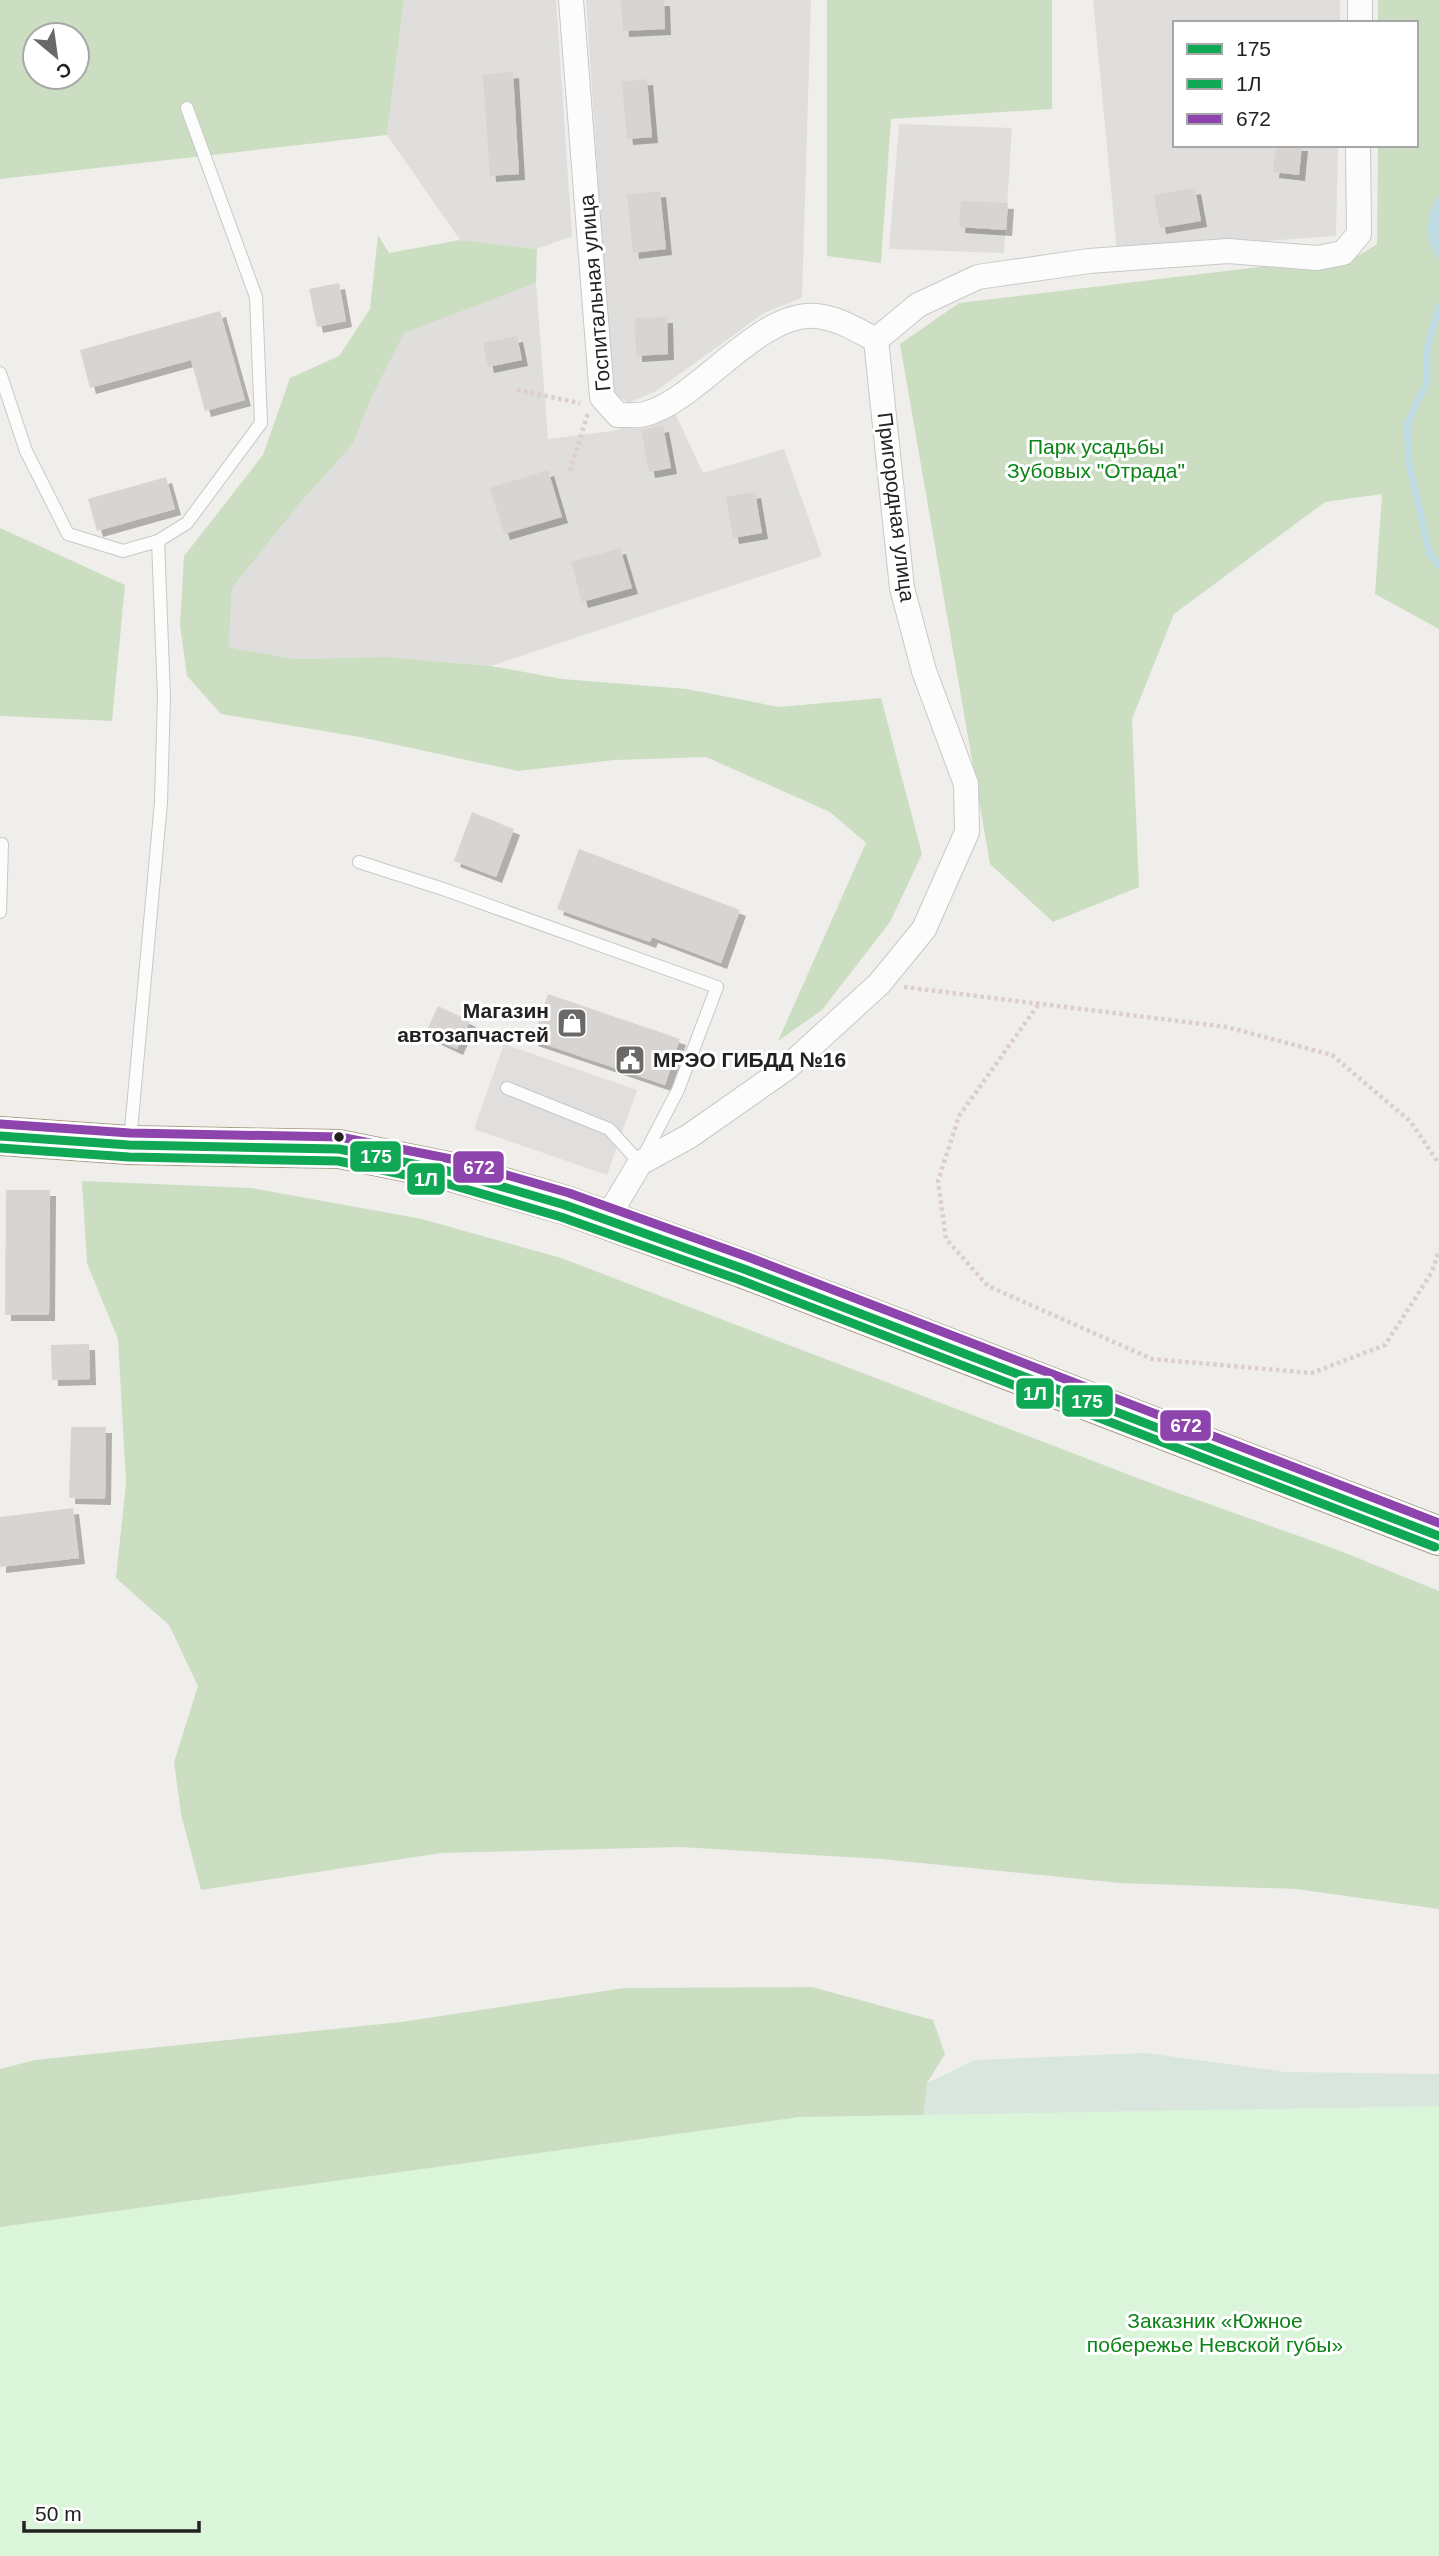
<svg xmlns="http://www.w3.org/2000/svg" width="1439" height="2556" font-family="Helvetica,sans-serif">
  <defs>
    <filter id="shadow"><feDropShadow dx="6" dy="6" stdDeviation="0" flood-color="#0004"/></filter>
  </defs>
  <rect width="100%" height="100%" fill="#f0eeeb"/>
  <g fill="#dfdedc">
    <polygon points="404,0 556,0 572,236 537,249 460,240 387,135"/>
    <polygon points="586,0 811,0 802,298 764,313 656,391 629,403 612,393"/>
    <polygon points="1093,0 1340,0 1340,23 1175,23 1175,145 1338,145 1336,236 1117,252"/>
    <polygon points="899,124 1012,128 1004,253 889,249"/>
    <polygon points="536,283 548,439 613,431 674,411 703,473 784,449 822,556 491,666 387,657 293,659 229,647 232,588 300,503 353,444 371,399 404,332"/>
  </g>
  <g fill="#cbdec1" fill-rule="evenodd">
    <path d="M0,0h404l-17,135 -387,44zM35,35h42v42h-42z"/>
    <polygon points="827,0 1052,0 1052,109 891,119 881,263 827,256"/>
    <path d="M1378,0h61v196c-13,18 -14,45 0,63v370l-64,-35 7,-100 -57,8 -151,112 -42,105 7,168 -86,35 -63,-58 -90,-520 59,-41 300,-36 86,-3 32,-20 1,-99h38v-122h-38z"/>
    <polygon points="378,235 389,253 460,240 537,249 536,283 404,333 371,399 353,444 300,503 232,588 229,647 293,659 387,657 491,666 562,679 687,689 779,707 881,698 922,854 890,922 822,1010 778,1041 866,843 830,812 706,757 614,760 518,771 360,737 221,714 187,676 180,625 184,556 263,455 290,378 339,356 370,309"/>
    <polygon points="0,528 125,585 112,721 0,716"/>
    <polygon points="82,1181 251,1188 422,1219 561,1258 1164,1488 1338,1550 1439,1591 1439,1909 1296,1889 1119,1883 881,1859 680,1847 441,1853 201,1890 181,1814 174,1762 198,1686 169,1625 116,1578 126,1483 118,1339 87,1263"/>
    <polygon points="812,1987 933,2020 945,2054 927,2083 988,2556 0,2556 0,2069 35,2060 401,2022 624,1988"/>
  </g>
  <polygon fill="#d9e6de" points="1145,2053 1286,2072 1439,2074 1439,2556 917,2164 927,2083 975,2060"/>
  <polygon fill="#daf5da" points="1439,2106 1439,2556 0,2556 0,2227 800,2117"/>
  <polygon fill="#e0dfde" points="504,1044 637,1090 607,1175 474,1129"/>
  <path fill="#bfdbe3" d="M1439,196v63c-16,-20 -14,-43 0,-63z"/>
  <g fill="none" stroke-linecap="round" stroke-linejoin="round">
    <polyline stroke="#bfdbe3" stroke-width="7" points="1439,306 1427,349 1427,382 1407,424 1409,463 1429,552 1439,566"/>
  </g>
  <g fill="#d7d4d2" filter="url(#shadow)">
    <polygon points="621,0 664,0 665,29 623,31"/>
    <polygon points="513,72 519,174 490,176 483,75"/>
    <polygon points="647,79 652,137 627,139 622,82"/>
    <polygon points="1276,145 1302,145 1299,175 1273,172"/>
    <polygon points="1195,188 1201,221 1160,228 1154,195"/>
    <polygon points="660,191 666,249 633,253 627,195"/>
    <polygon points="961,201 1008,203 1006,230 959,227"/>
    <polygon points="339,283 346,321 317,327 309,289"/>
    <polygon points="220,311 245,400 205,411 191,360 90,388 80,350"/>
    <polygon points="667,317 668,354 636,356 635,318"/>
    <polygon points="517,336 522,360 488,367 483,343"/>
    <polygon points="663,426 671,468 649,472 641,430"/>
    <polygon points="548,470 562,517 504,534 490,488"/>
    <polygon points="166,477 175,509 97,531 88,499"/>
    <polygon points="755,492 762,533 733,538 726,497"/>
    <polygon points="620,548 632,588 582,602 571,562"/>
    <polygon points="472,812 514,829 496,877 454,861"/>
    <polygon points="579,849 740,910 721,963 652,937 650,942 557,909"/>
    <polygon points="548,994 680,1039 665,1085 532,1040"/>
    <polygon points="438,1006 470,1021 457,1049 425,1034"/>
    <polygon points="6,1190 50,1190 49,1315 5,1315"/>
    <polygon points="89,1344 90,1379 52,1380 51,1345"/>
    <polygon points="71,1427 106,1427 105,1499 69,1498"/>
    <polygon points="73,1508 79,1558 0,1567 0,1517"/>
  </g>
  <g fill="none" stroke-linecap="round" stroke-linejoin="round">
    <g stroke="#c9c8c7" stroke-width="14">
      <g id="service">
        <polyline points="0,373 26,451 68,534 123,551 158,541 187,523 261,423 256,297 187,108"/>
        <polyline points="359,862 443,889 717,987 678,1090 640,1163 609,1129 507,1088"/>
        <polyline points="0,912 2,844"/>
        <polyline points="130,1141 161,802 164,697 158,541"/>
      </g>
    </g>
    <g stroke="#c9c8c7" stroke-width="26">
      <g id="minor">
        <path d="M571,0l31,397 16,18c9,0 19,1 27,-1 54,-14 113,-103 171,-98 22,2 41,14 60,24"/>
        <polyline points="1360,23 1360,0"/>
        <polyline points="606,1220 640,1163 688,1137 788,1067 879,984 924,929 967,832 966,784 924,671 902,588 876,340 918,305 978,277 1089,261 1228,251 1317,258 1343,253 1359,234 1358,145"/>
      </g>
    </g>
    <g stroke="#a79c86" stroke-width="40">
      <polyline id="primary" points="0,1136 129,1145 339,1149 448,1171 565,1205 744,1269 1439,1536"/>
    </g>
    <g stroke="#dccecd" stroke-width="4.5" stroke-dasharray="3.5 3.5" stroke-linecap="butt">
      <polyline points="517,390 580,403"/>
      <polyline points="570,471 588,413"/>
      <polyline points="904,987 1227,1027 1332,1055 1411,1122 1439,1164"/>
      <polyline points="1038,1005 959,1116 938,1181 946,1239 988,1286 1152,1359 1312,1373 1385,1345 1432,1272 1439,1250"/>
    </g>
    <use href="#service" stroke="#fdfcfc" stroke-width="12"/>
    <use href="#minor" stroke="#fdfcfc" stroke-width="24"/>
    <use href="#primary" stroke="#f3ede7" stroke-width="38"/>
    <g stroke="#fff" stroke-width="14">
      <polyline id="bus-1" points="0,1136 129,1145 339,1149 448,1171 565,1205 744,1269 1439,1536"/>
    </g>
    <g stroke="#fff" stroke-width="14">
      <polyline id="bus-2" points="0,1148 129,1157 338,1161 445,1183 561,1217 740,1280 1435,1547"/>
    </g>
    <g stroke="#fff" stroke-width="14">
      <polyline id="bus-3" points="1,1124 130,1133 340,1137 451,1159 569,1193 748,1257 1439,1523"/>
    </g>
    <use href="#bus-1" stroke="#10a855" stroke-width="9"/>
    <use href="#bus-2" stroke="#10a855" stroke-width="9"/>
    <use href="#bus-3" stroke="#8e44ad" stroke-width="9"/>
  </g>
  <defs>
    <g id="shop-square" transform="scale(1.575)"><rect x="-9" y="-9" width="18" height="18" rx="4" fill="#6a6968" stroke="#fff"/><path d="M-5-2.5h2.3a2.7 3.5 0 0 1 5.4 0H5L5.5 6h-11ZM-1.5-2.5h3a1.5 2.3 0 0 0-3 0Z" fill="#fff"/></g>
    <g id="civic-square" transform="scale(1.575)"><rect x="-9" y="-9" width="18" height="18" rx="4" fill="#6a6968" stroke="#fff"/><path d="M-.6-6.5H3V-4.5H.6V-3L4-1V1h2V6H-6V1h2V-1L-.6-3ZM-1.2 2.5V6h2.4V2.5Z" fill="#fff"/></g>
  </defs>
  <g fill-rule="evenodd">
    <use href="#shop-square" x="572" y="1023"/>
    <use href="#civic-square" x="630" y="1060"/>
  </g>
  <circle fill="#222" stroke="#fff" stroke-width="2.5" cx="339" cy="1137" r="6"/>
  <g text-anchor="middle" stroke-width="6" stroke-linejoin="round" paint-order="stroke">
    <g font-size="21" fill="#222" stroke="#fff">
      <text transform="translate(595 293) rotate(-95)" y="7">Госпитальная улица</text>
      <text transform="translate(896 507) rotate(83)" y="7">Пригородная улица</text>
    </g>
    <g font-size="21" fill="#0c8416" stroke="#fff">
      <text x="1096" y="454">Парк усадьбы<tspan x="1096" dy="24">Зубовых "Отрада"</tspan></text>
      <text x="1215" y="2328">Заказник «Южное<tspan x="1215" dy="24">побережье Невской губы»</tspan></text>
    </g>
    <g font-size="21" font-weight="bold" fill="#222" stroke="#fff" text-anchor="end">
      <text x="549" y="1018">Магазин<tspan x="549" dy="24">автозапчастей</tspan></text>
      <text x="653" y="1067" text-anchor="start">МРЭО ГИБДД №16</text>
    </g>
  </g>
  <g stroke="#fff" stroke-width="2.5">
    <rect x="349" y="1140" width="53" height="33" rx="7" fill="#10a855"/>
    <rect x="452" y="1150" width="53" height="34" rx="7" fill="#8e44ad"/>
    <rect x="406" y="1162" width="40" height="34" rx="7" fill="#10a855"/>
    <rect x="1015" y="1377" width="40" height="33" rx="7" fill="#10a855"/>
    <rect x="1061" y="1384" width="53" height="34" rx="7" fill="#10a855"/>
    <rect x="1159" y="1409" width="53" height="33" rx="7" fill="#8e44ad"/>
  </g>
  <g font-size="19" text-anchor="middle" font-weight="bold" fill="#fff">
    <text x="376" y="1163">175</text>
    <text x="479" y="1174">672</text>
    <text x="426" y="1186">1Л</text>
    <text x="1035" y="1400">1Л</text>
    <text x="1087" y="1408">175</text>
    <text x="1186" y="1432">672</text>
  </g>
  <rect x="1173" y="21" width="245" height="126" fill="#ffffff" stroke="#a7a7a7" stroke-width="2"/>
  <rect x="1187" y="44" width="35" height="10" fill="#10a855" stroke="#a7a7a7" stroke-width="2"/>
  <text x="1236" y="56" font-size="21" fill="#222222">175</text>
  <rect x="1187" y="79" width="35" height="10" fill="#10a855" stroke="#a7a7a7" stroke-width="2"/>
  <text x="1236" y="91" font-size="21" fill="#222222">1Л</text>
  <rect x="1187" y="114" width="35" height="10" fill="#8e44ad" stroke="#a7a7a7" stroke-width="2"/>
  <text x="1236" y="126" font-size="21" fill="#222222">672</text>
  <g transform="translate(56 56) rotate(151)"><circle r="33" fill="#ffffff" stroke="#a7a7a7" stroke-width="2"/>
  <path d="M0-5L12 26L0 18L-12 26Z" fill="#6a6968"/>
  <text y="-10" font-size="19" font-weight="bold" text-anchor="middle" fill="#222222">С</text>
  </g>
  <path d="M24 2521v10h175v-10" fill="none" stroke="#222222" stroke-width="3.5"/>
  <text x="35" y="2521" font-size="21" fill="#222222" stroke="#ffffff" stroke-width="5" paint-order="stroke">50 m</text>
</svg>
